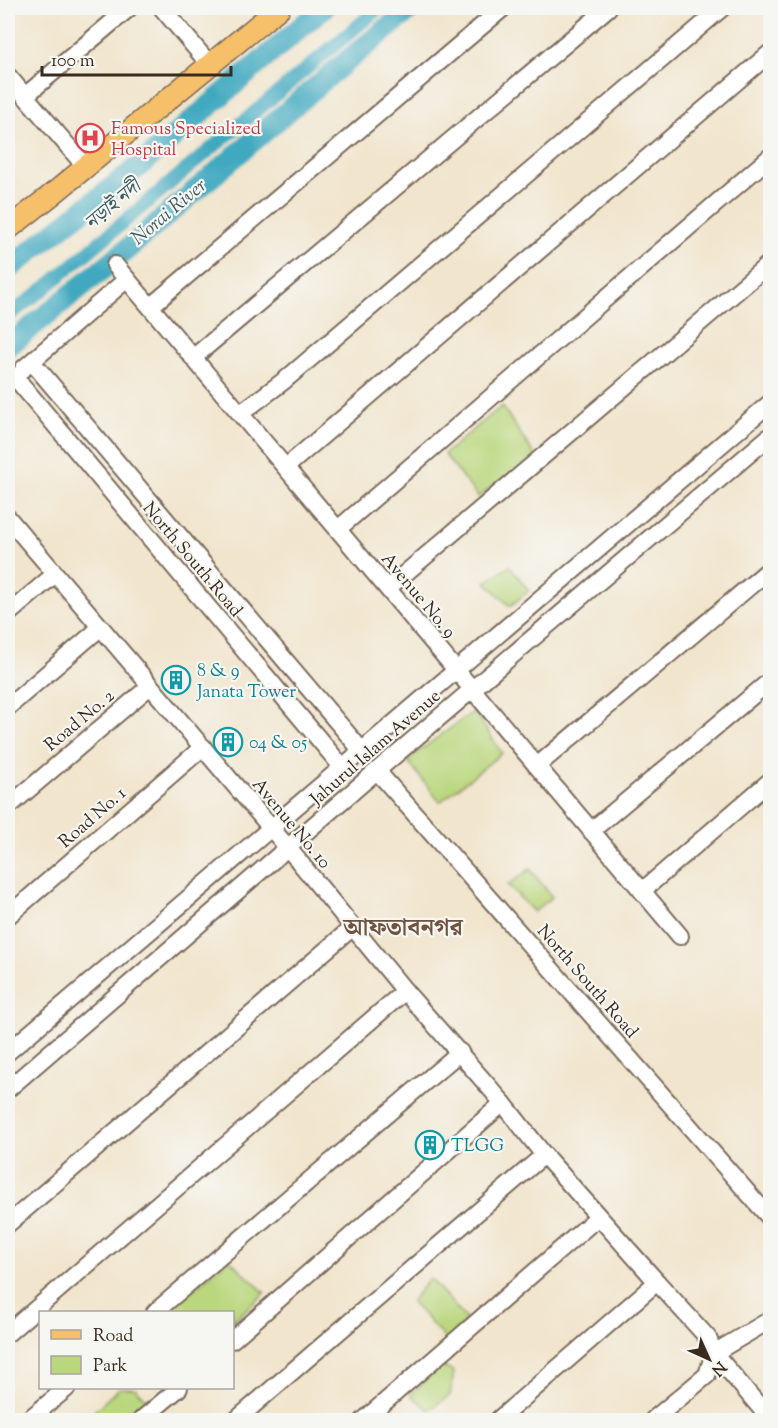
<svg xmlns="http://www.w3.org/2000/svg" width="778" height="1428" font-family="'Sorts Mill Goudy','Noto Serif Bengali',serif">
  <rect width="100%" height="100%" fill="#f6f6f2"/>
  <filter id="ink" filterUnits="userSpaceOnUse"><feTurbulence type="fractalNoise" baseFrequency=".0167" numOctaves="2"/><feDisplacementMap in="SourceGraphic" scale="12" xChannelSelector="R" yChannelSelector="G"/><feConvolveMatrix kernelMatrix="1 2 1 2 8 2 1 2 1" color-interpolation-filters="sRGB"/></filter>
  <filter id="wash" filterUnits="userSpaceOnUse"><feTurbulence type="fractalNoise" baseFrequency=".008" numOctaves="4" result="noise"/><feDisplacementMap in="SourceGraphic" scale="24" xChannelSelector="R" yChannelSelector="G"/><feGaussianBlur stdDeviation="1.35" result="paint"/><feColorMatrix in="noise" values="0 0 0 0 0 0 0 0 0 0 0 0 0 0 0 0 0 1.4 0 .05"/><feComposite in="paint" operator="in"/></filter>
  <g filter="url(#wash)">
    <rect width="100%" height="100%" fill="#f1e5cd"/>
    <g fill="#bad77d" stroke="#7a804e" stroke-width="1.5">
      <polygon points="502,406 536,457 478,497 444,454"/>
      <polygon points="510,566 529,591 510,606 486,582"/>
      <polygon points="474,711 502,753 440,802 407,760"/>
      <polygon points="530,869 552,897 534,912 508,885"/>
      <polygon points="229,1259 265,1293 233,1321 232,1312 166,1312"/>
      <polygon points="430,1278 467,1320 447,1341 411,1301"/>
      <polygon points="440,1366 454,1372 450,1395 429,1410 411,1395"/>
      <polygon points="119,1388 135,1388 148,1401 127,1420 85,1420"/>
    </g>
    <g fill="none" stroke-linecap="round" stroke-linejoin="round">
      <polyline stroke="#40a9c0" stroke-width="14" points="8,316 45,288 379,8"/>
      <g stroke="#40a9c0" stroke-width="22">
        <polyline points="8,269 138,167 323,8"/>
        <polyline points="8,346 132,245 331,74 412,8"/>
      </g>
    </g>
  </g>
  <g filter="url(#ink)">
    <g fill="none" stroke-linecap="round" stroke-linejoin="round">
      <g stroke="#7b6b5b" stroke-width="20">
        <g id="minor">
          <polyline points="162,8 210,65"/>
          <polyline points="8,76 85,166"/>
          <polyline points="25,96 129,8"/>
          <polyline points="115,265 680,936"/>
          <polyline points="151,306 503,8"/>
          <polyline points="194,357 608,8"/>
          <polyline points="32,362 362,751"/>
          <polyline points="23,369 127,279"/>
          <polyline points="14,376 343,768"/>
          <polyline points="241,413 285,380 722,8"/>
          <polyline points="286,467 770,53"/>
          <polyline points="8,518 288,848 405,991 503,1103 544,1155 657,1282 498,1420"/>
          <polyline points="338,529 770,157"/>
          <polyline points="388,588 770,263"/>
          <polyline points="8,614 55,574"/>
          <polyline points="8,707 100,628"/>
          <polyline points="537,766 770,569"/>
          <polyline points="377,771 770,1218"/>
          <polyline points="8,807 149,687"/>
          <polyline points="591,831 770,681"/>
          <polyline points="642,891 770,781"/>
          <polyline points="8,916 203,747"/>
          <polyline points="8,1052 770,403"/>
          <polyline points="8,1089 387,762 770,436"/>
          <polyline points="8,1224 353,927"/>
          <polyline points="155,1312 460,1052"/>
          <polyline points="770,1320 714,1353 770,1419"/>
          <polyline points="8,1333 405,991"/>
          <polyline points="232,1340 503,1103"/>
          <polyline points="28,1420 67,1388"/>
          <polyline points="141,1420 179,1388"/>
          <polyline points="236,1420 544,1155"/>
          <polyline points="364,1420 598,1217"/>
          <polyline points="653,1420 707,1375 714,1353 708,1338 657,1282"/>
        </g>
      </g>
      <g stroke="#7b6b5b" stroke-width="24">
        <polyline id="major" points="8,229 54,193 279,8"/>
      </g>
      <use href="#minor" stroke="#fff" stroke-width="16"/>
      <use href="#major" stroke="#f6c06b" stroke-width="21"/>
    </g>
  </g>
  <defs>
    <g id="hospital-ring" transform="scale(1.5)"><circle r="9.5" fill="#f6f6f2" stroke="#e0444e" stroke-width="1.5"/><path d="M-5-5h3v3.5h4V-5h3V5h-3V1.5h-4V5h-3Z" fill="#e0444e"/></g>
    <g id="building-ring" transform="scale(1.5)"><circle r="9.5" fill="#f6f6f2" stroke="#0f9aa8" stroke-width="1.5"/><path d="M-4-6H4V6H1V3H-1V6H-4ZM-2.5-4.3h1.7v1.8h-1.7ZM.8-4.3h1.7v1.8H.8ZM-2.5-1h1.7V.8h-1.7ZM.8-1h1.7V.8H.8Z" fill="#0f9aa8"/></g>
  </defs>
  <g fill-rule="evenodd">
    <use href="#hospital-ring" x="90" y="138"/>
    <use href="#building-ring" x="176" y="680"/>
    <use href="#building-ring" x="228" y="742"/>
    <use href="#building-ring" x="430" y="1145"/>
  </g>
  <g text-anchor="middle" stroke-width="4.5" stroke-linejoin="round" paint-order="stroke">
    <g font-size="18" fill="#be3a42" stroke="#f6f6f2" text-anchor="start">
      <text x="111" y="134">Famous Specialized<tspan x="111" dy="21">Hospital</tspan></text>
    </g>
    <g font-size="18" fill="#3b2a1e" stroke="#f6f6f2">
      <text transform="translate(193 559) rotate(50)" y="6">North South Road</text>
      <text transform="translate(419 595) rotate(50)" y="6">Avenue No. 9</text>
      <text transform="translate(79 720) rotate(-40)" y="6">Road No. 2</text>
      <text transform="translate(375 747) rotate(-41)" y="6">Jahurul Islam Avenue</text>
      <text transform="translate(92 817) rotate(-41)" y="6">Road No. 1</text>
      <text transform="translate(292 823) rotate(50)" y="6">Avenue No. 10</text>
      <text transform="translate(588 981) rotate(49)" y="6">North South Road</text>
    </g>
    <g font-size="18" fill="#0d838f" stroke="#f6f6f2" text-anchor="start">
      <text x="197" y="676">8 &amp; 9<tspan x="197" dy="21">Janata Tower</tspan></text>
      <text x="249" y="748">04 &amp; 05</text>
      <text x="451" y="1151">TLGG</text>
    </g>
    <g font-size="20" font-style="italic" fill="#3d5d5f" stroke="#f6f6f2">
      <text transform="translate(112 204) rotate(-40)" y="7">নড়াই নদী</text>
      <text transform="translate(168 211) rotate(-40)" y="7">Norai River</text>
    </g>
    <g font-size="24" font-weight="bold" fill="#6f5341" stroke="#f6f6f2">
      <text x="403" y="935">আফতাবনগর</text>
    </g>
  </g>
  <rect width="778" height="1428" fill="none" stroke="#f6f6f2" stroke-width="30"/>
  <rect x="39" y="1311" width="195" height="78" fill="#f6f6f2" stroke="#aba49d" stroke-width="1.5"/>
  <rect x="51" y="1330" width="30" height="9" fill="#f6c06b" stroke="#aba49d" stroke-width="1.5"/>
  <text x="93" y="1341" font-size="18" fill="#3b2a1e">Road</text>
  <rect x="51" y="1356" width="30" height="18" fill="#bad77d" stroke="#aba49d" stroke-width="1.5"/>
  <text x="93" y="1371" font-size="18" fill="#3b2a1e">Park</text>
  <g transform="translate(709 1359) rotate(135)" stroke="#f6f6f2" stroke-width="4.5" paint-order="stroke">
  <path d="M0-4.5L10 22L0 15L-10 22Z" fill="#3b2a1e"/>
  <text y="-9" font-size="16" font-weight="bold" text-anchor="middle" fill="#3b2a1e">N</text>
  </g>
  <path d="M42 66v9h189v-9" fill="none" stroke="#3b2a1e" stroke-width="3"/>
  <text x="51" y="66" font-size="18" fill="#3b2a1e" stroke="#f6f6f2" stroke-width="4.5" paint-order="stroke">100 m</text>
</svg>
